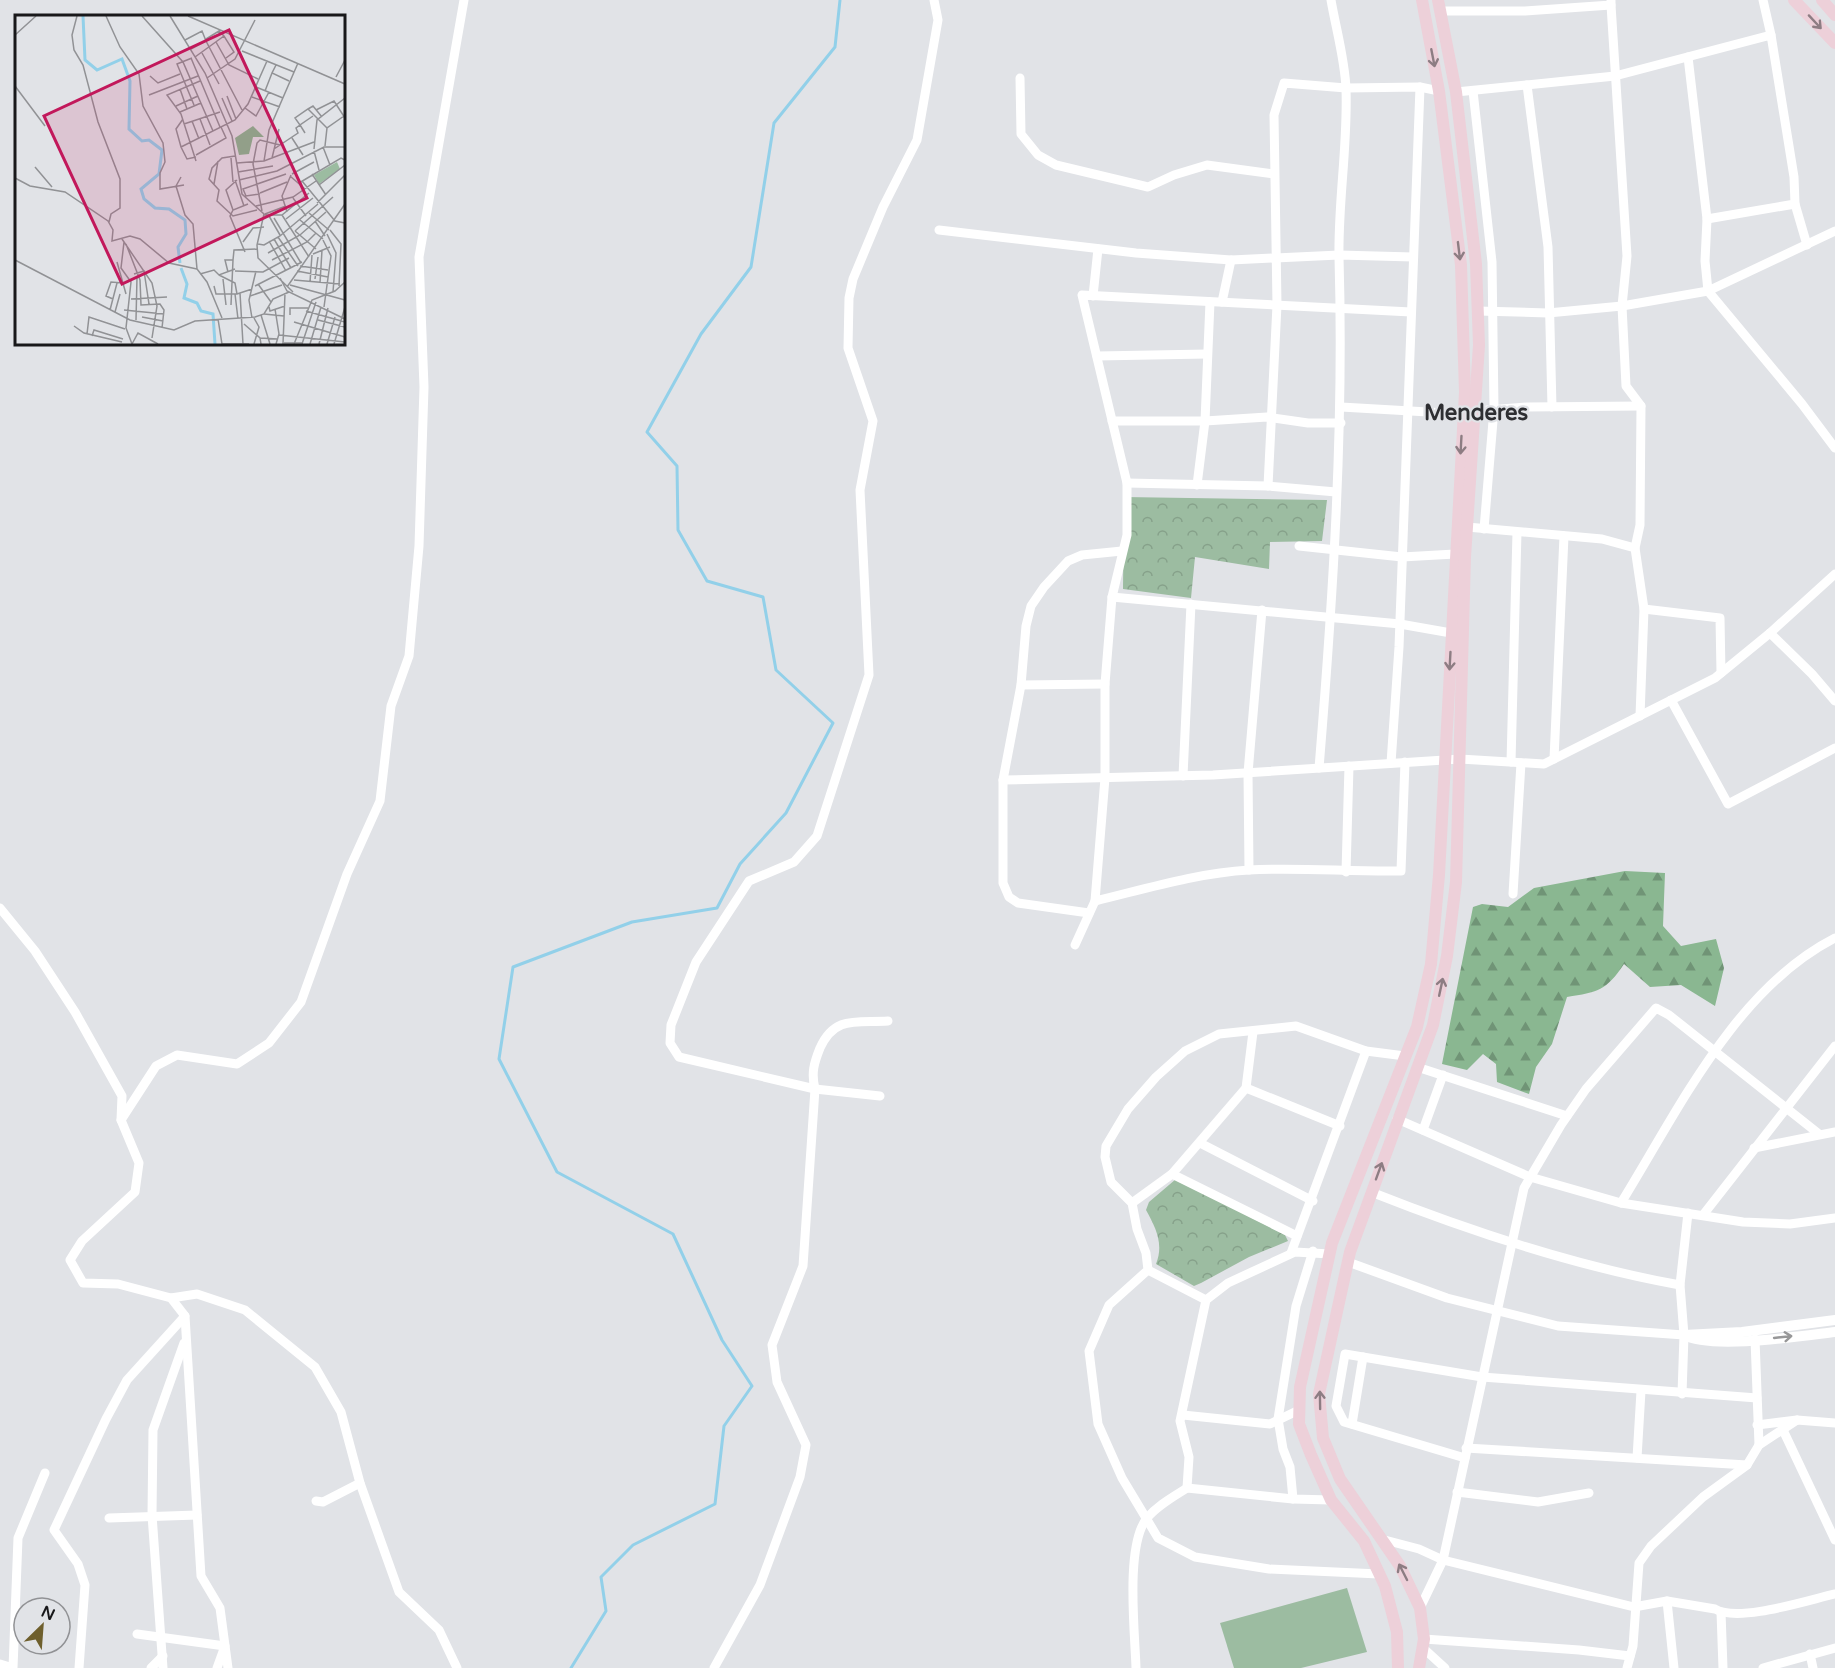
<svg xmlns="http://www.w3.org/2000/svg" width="1835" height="1668" font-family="'Varela Round',sans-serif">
  <defs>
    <pattern id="forest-firs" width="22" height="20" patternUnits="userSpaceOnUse" patternTransform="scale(1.5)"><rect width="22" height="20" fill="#8ab791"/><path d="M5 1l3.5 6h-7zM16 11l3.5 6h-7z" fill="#709476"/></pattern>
    <pattern id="park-crowns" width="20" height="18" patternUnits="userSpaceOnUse" patternTransform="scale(1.5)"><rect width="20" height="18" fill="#9cbca1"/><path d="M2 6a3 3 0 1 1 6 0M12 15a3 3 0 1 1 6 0" fill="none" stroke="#86a18a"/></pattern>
  </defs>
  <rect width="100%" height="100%" fill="#e1e3e7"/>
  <path fill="url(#forest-firs)" d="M1625,871l40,2 -2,53 18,20 35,-7 8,29 -9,38 -34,-21 -31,2 -26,-23c-18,27 -26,28 -57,33l-15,47 -16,23 -7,27 -32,-12 -1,-18 -13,-10 -16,16 -25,-6 31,-157 9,-3 26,3 26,-19z"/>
  <g fill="url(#park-crowns)">
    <polygon points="1124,497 1327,500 1322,541 1270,542 1269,569 1195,557 1191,598 1123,589"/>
    <path d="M1176,1179l109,56 3,6 -39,16 -48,26 -7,3 -38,-22c8,-20 0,-36 -10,-54l3,-8z"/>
  </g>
  <polygon fill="#9cbca1" points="1347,1588 1367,1652 1301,1668 1234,1668 1220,1623"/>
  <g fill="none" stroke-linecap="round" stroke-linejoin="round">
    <polyline stroke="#92d0e9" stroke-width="3" points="571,1668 606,1611 601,1577 633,1545 715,1504 724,1426 752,1386 722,1340 673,1234 557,1172 499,1059 513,967 632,922 717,908 740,864 786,813 833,723 776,670 763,597 707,581 678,530 677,466 647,432 701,334 751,267 774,123 835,47 840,0"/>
    <g stroke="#fff" stroke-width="9">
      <polyline points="1763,0 1771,35"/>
      <polyline points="1611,5 1627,256 1622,306 1626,386 1641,406 1640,525 1635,548 1644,609 1640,716"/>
      <polyline points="1440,11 1525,11 1611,5 1611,1"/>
      <polyline points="1688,57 1707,219 1705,261 1708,291 1802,404 1835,448"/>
      <polyline points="1020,78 1021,134 1038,155 1056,165 1148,187 1174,175 1207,165 1274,174"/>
      <polyline points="1527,85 1548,247 1552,407"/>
      <polyline points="1473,91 1492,262 1494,409 1484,529"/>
      <polyline points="1456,92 1615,76 1771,35 1794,177 1795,204 1707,219"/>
      <polyline points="1795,204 1807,245"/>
      <polyline points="939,230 1136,253 1231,260 1339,255 1413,257"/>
      <polyline points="1093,296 1098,249"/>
      <polyline points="1222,302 1231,260"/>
      <polyline points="1478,311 1548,313 1622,306 1708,291 1835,231"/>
      <polyline points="1097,356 1207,354"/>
      <polyline points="1341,407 1463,414"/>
      <polyline points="1475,411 1527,407 1641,406"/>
      <polyline points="1112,421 1205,421 1267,417 1308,423 1341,423"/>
      <polyline points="1127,483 1268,486 1336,492"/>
      <polyline points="1197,485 1205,421 1210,302"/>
      <polyline points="1268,486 1277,305 1274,115 1284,83 1346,88 1420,87 1439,91"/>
      <polyline points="1467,527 1602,539 1635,548"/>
      <polyline points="1299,546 1402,557 1455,554"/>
      <polyline points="1112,597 1400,624 1451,633"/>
      <polyline points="1644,609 1720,618 1721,673"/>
      <polyline points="1770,633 1812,674 1835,701"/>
      <polyline points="1021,685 1105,684"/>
      <polyline points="1671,700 1728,804 1835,748"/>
      <polyline points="1554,759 1564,536"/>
      <polyline points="1511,762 1517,532"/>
      <polyline points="1391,763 1399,647 1420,87"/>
      <path d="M1319,768c14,-170 25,-341 20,-511 -1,-56 9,-112 7,-168 -1,-29 -10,-60 -15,-89"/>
      <polyline points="1183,776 1191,604"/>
      <polyline points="1003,780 1213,775 1460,759 1544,764 1715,678 1770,633 1835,574"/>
      <polyline points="1249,870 1248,773 1262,610"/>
      <polyline points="1346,872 1349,766"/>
      <polyline points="1513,894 1521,763"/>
      <path d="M1095,901c50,-12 102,-28 154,-31 49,-3 101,2 152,1l4,-109"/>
      <polyline points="0,908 35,951 75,1012 122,1096 121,1120 139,1163 135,1192 82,1241 70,1260 83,1283 118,1284 171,1298 197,1294 245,1310 315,1367 341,1412 360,1483 399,1592 439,1630 457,1668"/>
      <polyline points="1089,913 1018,903 1009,897 1003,883 1003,780 1021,685 1026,626 1031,606 1044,587 1068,561 1082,555 1122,551"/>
      <polyline points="1075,945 1095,901 1105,778 1105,684 1112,597 1127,535 1127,483 1082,295 1411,312"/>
      <polyline points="1417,1067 1567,1116"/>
      <polyline points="1246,1088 1340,1126"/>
      <polyline points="880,1096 815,1089 679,1057 670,1043 671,1025 696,962 749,881 794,862 817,836 869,675 860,490 873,421 848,348 849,298 853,279 883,207 917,140 938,20 934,0"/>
      <polyline points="1397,1119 1530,1177 1621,1203 1743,1222 1790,1224 1835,1218"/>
      <polyline points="121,1120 156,1066 177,1055 237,1064 269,1043 301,1002 347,874 380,801 391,706 409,656 419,546 424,387 419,257 464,0"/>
      <polyline points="1423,1130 1443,1075"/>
      <polyline points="1200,1143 1313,1201"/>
      <polyline points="1754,1148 1835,1132"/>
      <polyline points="1172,1174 1297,1236"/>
      <path d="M1371,1192c101,40 203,74 309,93"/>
      <polyline points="1132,1203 1172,1174 1246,1088 1253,1032"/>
      <path d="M1621,1203c57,-92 114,-214 214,-265"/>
      <polyline points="1703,1215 1835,1046"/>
      <polyline points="1291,1253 1366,1051"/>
      <polyline points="1348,1262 1447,1298 1558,1326 1684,1335"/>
      <polyline points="1148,1270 1206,1300"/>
      <polyline points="171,1298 185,1316 201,1576 220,1608 228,1668"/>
      <polyline points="1755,1339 1759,1445"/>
      <polyline points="1682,1394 1684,1335 1680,1285 1688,1213"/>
      <polyline points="1183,1415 1270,1424 1299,1410"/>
      <polyline points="1352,1424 1363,1357"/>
      <polyline points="1757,1425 1797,1420 1835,1423"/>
      <polyline points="1783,1430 1835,1540"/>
      <polyline points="1466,1448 1747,1465"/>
      <polyline points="1465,1458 1344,1422 1336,1406 1345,1354 1482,1377 1757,1398"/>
      <polyline points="1637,1458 1641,1391"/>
      <polyline points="1187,1488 1189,1457 1180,1421 1206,1300 1228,1283 1295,1252 1330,1254"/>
      <polyline points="1457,1492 1538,1502 1589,1493"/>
      <polyline points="1293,1499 1290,1467 1283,1449 1278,1419 1296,1306 1313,1251"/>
      <polyline points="316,1501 323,1502 360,1483"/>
      <polyline points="109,1518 197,1515"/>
      <path d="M1381,1539l38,10 24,11 191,47 33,-6 48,8c23,14 93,-9 120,-15"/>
      <polyline points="1379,1574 1269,1569 1195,1557 1158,1538 1122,1478 1098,1424 1089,1351 1109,1305 1148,1270 1146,1253 1137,1229 1132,1203 1111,1182 1105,1157 1106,1146 1128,1109 1156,1077 1185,1051 1219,1034 1296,1026 1366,1051 1405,1056"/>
      <polyline points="1667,1601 1674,1668"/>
      <polyline points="1420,1608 1443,1560 1524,1188 1561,1125 1586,1089 1656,1008 1669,1015 1819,1134"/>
      <polyline points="1721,1612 1723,1668"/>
      <polyline points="137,1634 225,1646 217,1668"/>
      <polyline points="1424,1639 1579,1650 1630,1656"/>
      <polyline points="1422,1647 1445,1668"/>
      <polyline points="1810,1654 1813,1668"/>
      <polyline points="0,1664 13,1668 18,1538 45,1473"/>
      <polyline points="79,1668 85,1585 78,1564 54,1530 106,1419 127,1380 185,1316"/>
      <polyline points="151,1668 163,1656"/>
      <polyline points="163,1668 152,1515 153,1430 184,1343"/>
      <path d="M714,1668l46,-83 40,-108 6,-32 -29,-63 -5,-37 31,-79 12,-177c-4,-16 -1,-26 5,-41 15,-33 37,-25 68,-27"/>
      <path d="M1136,1668c-1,-35 -11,-123 11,-150 11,-13 26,-21 40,-30l106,11 38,1"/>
      <polyline points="1627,1668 1633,1646 1639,1563 1651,1546 1703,1497 1747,1465 1759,1445 1797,1420"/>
      <polyline points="1763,1668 1835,1648"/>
    </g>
    <g stroke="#fff" stroke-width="10">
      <path d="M1684,1335c27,15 117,1 151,-3"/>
      <polyline points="1684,1335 1742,1332 1835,1320"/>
    </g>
    <g stroke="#edd0d9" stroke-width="12">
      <polyline points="1794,0 1835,43"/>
      <polyline points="1822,0 1835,15"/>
      <polyline points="1398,1668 1397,1632 1385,1586 1364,1541 1331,1500 1311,1455 1299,1424 1300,1387 1332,1243 1417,1027 1431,964 1439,875 1465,392 1461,265 1439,91 1422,0"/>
      <polyline points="1419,1668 1424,1639 1420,1608 1400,1566 1340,1479 1323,1438 1319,1394 1350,1252 1433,1025 1447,956 1456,882 1465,557 1479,345 1476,264 1456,92 1438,0"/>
    </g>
  </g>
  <defs><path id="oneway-shaft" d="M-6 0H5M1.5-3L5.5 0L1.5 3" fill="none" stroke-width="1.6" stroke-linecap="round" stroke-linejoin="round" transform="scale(1.5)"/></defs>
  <g stroke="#8d7d83">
    <use href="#oneway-shaft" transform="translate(1815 22) rotate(47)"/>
    <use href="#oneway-shaft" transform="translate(1433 58) rotate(79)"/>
    <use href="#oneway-shaft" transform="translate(1459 251) rotate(83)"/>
    <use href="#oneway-shaft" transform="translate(1461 445) rotate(93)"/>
    <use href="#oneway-shaft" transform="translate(1450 661) rotate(93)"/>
    <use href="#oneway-shaft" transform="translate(1441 987) rotate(-78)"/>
    <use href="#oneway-shaft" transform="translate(1379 1171) rotate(-70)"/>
    <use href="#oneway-shaft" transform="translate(1320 1400) rotate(-91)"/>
    <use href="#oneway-shaft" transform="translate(1403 1572) rotate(-117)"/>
  </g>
  <use stroke="#979798" href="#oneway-shaft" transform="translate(1783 1337) rotate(-6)"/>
  <g text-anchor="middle" stroke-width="4.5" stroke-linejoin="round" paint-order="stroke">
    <g font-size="22" font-weight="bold" fill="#2e2f32" stroke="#e1e3e7">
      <text x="1476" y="420">Menderes</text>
    </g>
  </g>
  <g transform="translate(15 15)">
    <rect width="330" height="330" fill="#e1e3e7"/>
    <path d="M238,111l11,11h-11l-4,17 -10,1 -4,-17z" fill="#8ab791"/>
    <path d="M322,147l3,7 -21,15 -5,-9z" fill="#9cbca1"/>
    <path fill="none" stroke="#92d0e9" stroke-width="3" d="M68,1l2,44 12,10 25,-11 8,22 -1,48 13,12 7,-1 13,10 -3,24 -18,15 3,10 11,9 14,1 16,11 1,14 -8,13 2,16M166,253l6,16 -3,14 13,5 4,8 12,3 2,30"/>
    <path fill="none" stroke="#919295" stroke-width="1.5" d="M62,1l-5,19 2,15 9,15 15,57 22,57v29l-9,6 -2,8M91,1l14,31 19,27 4,32 20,37 2,19 -5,11v16l24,-4M127,1l41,46 30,69M155,1l35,57 27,63 10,58 22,20 -7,31 1,13 35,34M173,1l157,68M0,20l21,-19M191,24l13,-8 5,5M170,25l17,-9 4,10 -15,8M191,26l36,69M201,27l13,23 29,14M227,36l52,21M187,38l17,31M180,42l29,-21 10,16 -8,6M176,43l29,69M177,43l-15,6 17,41M261,50l-4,8 17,8M135,61l8,7 22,-9M321,62l9,-17M192,63l28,-19 20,-39M0,71l30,40M241,72l27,11M165,74l7,20M250,76l7,-18M134,80l49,-19M212,81l9,23M237,82l28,10M207,83l10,23M161,91l22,-10M230,93l11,8 13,-24M293,94l19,19M301,95l18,-9 11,17M165,97l21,-9M168,104l-7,10 5,18 6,12 9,-2M185,104l10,26M177,106l7,18M169,109l36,-12M290,118l-5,-8 13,-9M277,123l11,17M310,131l2,-18 17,-12M166,132l54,-27 13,-16 19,-43M308,132l7,18M259,134l24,-16 -2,-5 4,-3 -5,-7 13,-9 5,-3 9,11M299,134l3,-29 28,-22M299,136l5,19M181,140l30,-17 -5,-11M220,141l-13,2 -10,10 -3,11 10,11 -2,11 16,15 24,-6M216,143l2,24M257,143l7,-29M181,146l-15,-47 -14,-19 33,-14M249,146l5,-31 29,-67M222,148l27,-2 50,-19M20,152l17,20M223,157l35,-6M277,159l22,-12M297,159l14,21M275,161l15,13M166,162l-5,9 9,29 8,9 4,45 10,13 15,36M0,163l15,8 35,6 43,29 5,9 -1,11 18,-5 10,3 29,24 28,6M220,165l9,26M224,165l38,-9 47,-24h21M287,166l33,40 10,2M284,168l42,-25 4,2M199,169l4,-23M304,170l26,-20M245,178l27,-11M245,179l-14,2 -3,-7 43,-15M278,183l13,18M302,188l28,-28M241,191l37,-9 23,-16M218,195l-7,-20 11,-10M247,196l-9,-47 4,-21 3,-3 20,5M272,197l-5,-16 9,-21M294,198l20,17M250,199l21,-8M249,200h18l27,-22M267,200l27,42M254,201l11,19M259,203l27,45M271,204l27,-21M285,205l23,19M300,206l10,15M315,215l11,14 -2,42M280,216l38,-34M280,216l21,18M312,219l9,19 -3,39M263,222l20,29M107,224l30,44 5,23 -5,32M259,224l17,29M308,225l8,16 -7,51M254,226l17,30M109,227l-3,26 10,14 -5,46 6,16M228,227l10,-14 11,-1M111,229l14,36 1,25 19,-1 4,6 -2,18M243,229l6,1 16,-9 38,-32M230,237l-15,-36 3,-6 15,-6M253,238l32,-18 26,-23M298,239l17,-7M0,245l115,60 44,10 21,-9 60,-4 9,-3 9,-15 16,-7M218,245l1,-10 23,-1M257,245l35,-18 9,-9M102,247l9,32M285,251l28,4M220,256l28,1 26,-14M282,256l31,6M213,257l-3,-12h8l-2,45M119,259l10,-3 5,33M185,259l14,-4 5,5 16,-6M204,260l16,8 2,11M265,263l7,13 58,28M208,264l3,26M300,264l3,-22M279,265l46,4M295,267l2,-27M305,268l2,-33M243,269l13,18M275,270l55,15M199,271l2,8h21l15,-5M240,271l47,-24M272,272l58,-83M225,278l3,51M220,279l3,25M235,281l32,-11M98,284l-7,-3 5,-14 12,1M116,284l36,-2M254,292l1,4 15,-5M260,294l4,25 -3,10M95,295l7,-27M109,295l40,4M291,296l39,11M100,297l5,-18M249,299l20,2M246,300l9,29M275,300v-7h18M127,302l21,4M237,303l-3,-18 7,-29M239,303l5,9 -5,17M203,304l4,25h27M121,305l1,-43M303,305l27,7M279,307l51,15M229,309l16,14 1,6M59,311l10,7 38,9M72,319l2,-17 36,12M264,320l66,7M77,321l2,-6 29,9M245,323l18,1M269,328h19M117,329l6,-11 20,11M268,329l2,-51M279,329l18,-44 23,-9 10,-9M287,329l14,-42M295,329l11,-37M304,329l9,-36M312,329l8,-27M319,329l11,-37"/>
    <path fill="#c2185b" fill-opacity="0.15" stroke="#c2185b" stroke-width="3" d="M214,15l78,168 -185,86 -78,-168z"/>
    <rect width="330" height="330" fill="none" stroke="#18181a" stroke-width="3"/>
  </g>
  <g transform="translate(42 1626) rotate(25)"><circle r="28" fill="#e1e3e7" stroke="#919295" stroke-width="1.5"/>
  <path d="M0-4.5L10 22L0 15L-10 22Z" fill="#6e5f2d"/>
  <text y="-9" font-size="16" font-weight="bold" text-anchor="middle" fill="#18181a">N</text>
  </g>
</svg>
